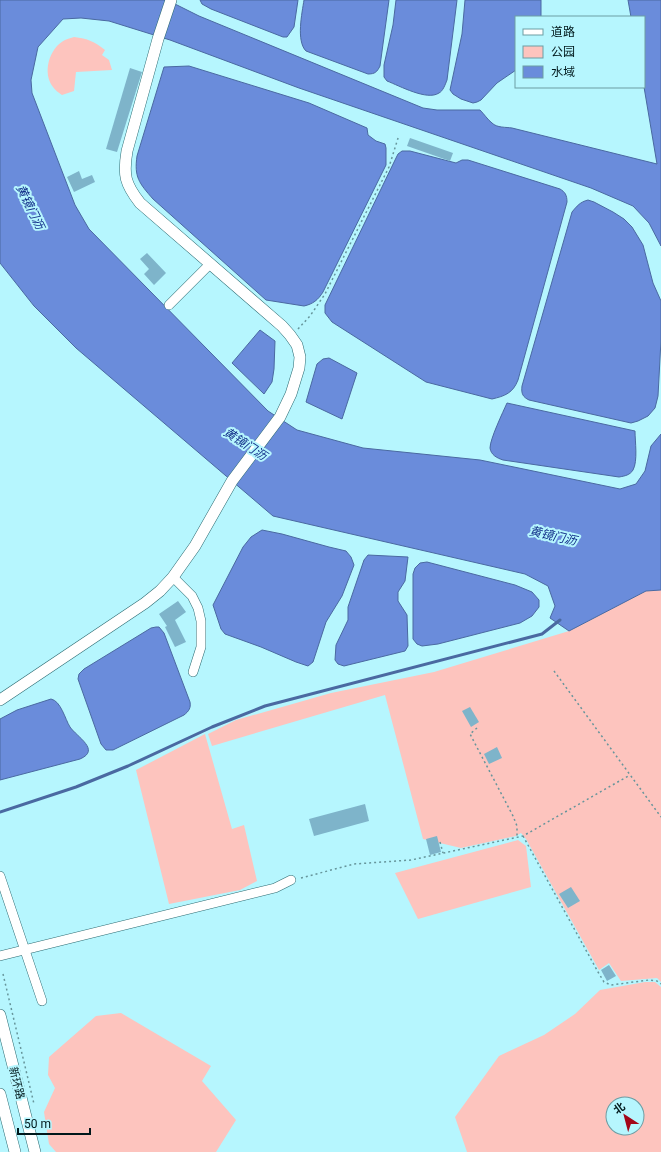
<svg xmlns="http://www.w3.org/2000/svg" width="661" height="1152" font-family="Roboto,'Noto Sans SC',sans-serif">
  <rect width="100%" height="100%" fill="#b6f6fe"/>
  <g fill="#fdc4be" fill-rule="evenodd">
    <path d="M74,37c14,2 20,4 31,13l-3,5 7,5 3,10 -36,2 -2,19 -12,4c-3,-2 -7,-5 -9,-8 -11,-14 -4,-39 12,-47 2,-1 6,-2 9,-3z"/>
    <polygon points="661,590 661,982 657,978 621,981 609,963 599,970 526,839 521,833 516,836 461,848 423,839 385,695 212,746 208,734 236,720 331,693 434,672 569,631 646,591"/>
    <polygon points="205,734 232,829 244,825 257,881 240,890 169,904 136,770"/>
    <polygon points="518,840 526,846 531,887 418,919 395,873"/>
    <path d="M645,982h10l6,5v165h-194l-12,-35 44,-61 45,-21 31,-21 25,-24zM613,1104h24v24h-24z"/>
    <polygon points="121,1013 211,1066 202,1081 236,1120 216,1152 56,1152 49,1144 44,1112 55,1088 48,1075 49,1057 96,1016"/>
  </g>
  <g fill="#6a8cdb" stroke="#4a69a1">
    <path d="M0,0h167l32,16 224,92 14,2h43c4,4 8,10 12,13 5,5 14,4 20,5l145,36 -13,-77v-70h-13l-3,-17h33v246l-12,-23 -16,-17 -42,-18 -292,-100 -129,-48 -61,-19 -28,-3 -18,1 -25,28 -7,33 1,13 43,112 14,24 179,182 29,19 66,18 117,12 140,29 16,-5 9,-13 6,-25 10,-12v156l-15,1 -77,40 -19,-13 5,-12 -7,-20 -23,-12 -252,-58 -197,-168 -42,-42 -34,-43z"/>
    <polygon points="200,0 298,0 294,27 287,37 283,37 211,9 202,4"/>
    <path d="M304,0h85l-9,66c-3,6 -5,8 -12,8l-62,-23c-10,-10 -4,-38 -2,-51z"/>
    <path d="M396,0h61l-10,80c-2,5 -4,11 -8,13 -12,8 -39,-7 -52,-12l-3,-4v-12l9,-40z"/>
    <polygon points="465,0 541,0 541,17 516,17 516,70 497,83 481,100 477,102 473,103 461,99 453,94 450,90 462,34"/>
    <path d="M189,66l120,37 58,25 1,7 8,6 9,3 1,4v17l-63,127c-5,8 -10,12 -19,14l-38,-6 -113,-101c-14,-16 -19,-22 -16,-43l27,-89z"/>
    <path d="M402,151h8l46,12 6,-3h6l92,29c5,3 7,6 7,13l-49,178c-5,13 -13,16 -26,19l-66,-17 -94,-60 -7,-9v-8l71,-147 2,-4z"/>
    <path d="M588,200l6,2 19,10 11,7 8,8 11,18 10,38 8,18v39l-3,56 -3,12 -7,8 -10,5 -7,2 -102,-23c-6,-3 -8,-6 -7,-14l50,-174c5,-6 8,-10 16,-12z"/>
    <polygon points="260,330 275,341 274,369 272,382 264,394 232,363"/>
    <polygon points="329,358 357,373 342,419 306,402 317,364 323,359"/>
    <path d="M507,403l128,28c0,10 3,30 -2,39 -3,5 -8,6 -14,7l-116,-17c-6,-2 -12,-5 -13,-12 0,-9 13,-36 17,-45z"/>
    <polygon points="262,530 282,534 329,547 346,551 351,557 354,565 342,596 326,622 313,662 308,666 296,662 261,647 225,634 221,629 213,605 243,547 251,537"/>
    <polygon points="368,555 408,557 405,581 398,592 398,601 407,615 408,646 405,651 344,666 338,664 335,660 336,645 348,620 348,607 364,560"/>
    <polygon points="427,562 515,585 532,592 539,600 539,607 532,616 520,623 438,644 422,646 417,644 413,639 413,574 415,568 420,563"/>
    <path d="M156,627h3l5,6 26,69c1,6 -1,9 -6,13l-71,35h-7l-5,-6 -23,-65 1,-5 5,-5 67,-41z"/>
    <path d="M51,699c10,2 14,20 19,28 7,10 31,23 10,32l-80,21v-61l17,-9z"/>
  </g>
  <g fill="none" stroke-linecap="round" stroke-linejoin="round">
    <polyline stroke="#4a69a1" stroke-width="3" points="0,812 76,787 128,766 212,727 265,706 542,634 560,620"/>
  </g>
  <g fill="#7eb4ca">
    <polygon points="130,68 142,72 117,152 106,149"/>
    <polygon points="410,138 453,153 450,161 407,146"/>
    <polygon points="79,171 82,179 92,175 95,182 74,192 67,177"/>
    <polygon points="147,253 166,273 154,285 144,274 149,269 140,259"/>
    <polygon points="178,601 186,612 175,620 186,642 175,647 165,627 167,626 159,614"/>
    <polygon points="470,707 479,722 471,727 462,711"/>
    <polygon points="497,747 502,758 489,764 484,754"/>
    <polygon points="365,804 369,821 314,836 309,819"/>
    <polygon points="437,836 441,852 430,855 426,839"/>
    <polygon points="571,887 580,901 568,908 559,894"/>
    <polygon points="609,965 616,976 607,981 601,970"/>
  </g>
  <g fill="none" stroke-linecap="round" stroke-linejoin="round">
    <g stroke="#2b6a71" stroke-width="10">
      <g id="minor">
        <polyline points="169,305 210,264"/>
        <polyline points="173,577 192,596 198,608 201,621 201,647 193,672"/>
        <polyline points="0,876 42,1001"/>
        <polyline points="0,956 275,888 291,880"/>
      </g>
    </g>
    <g stroke="#2b6a71" stroke-width="12">
      <g id="tertiary">
        <path d="M0,700l145,-97 15,-12 13,-14 22,-31 37,-65 48,-64 11,-23 8,-26 1,-11 -3,-12 -7,-10 -8,-9 -142,-123c-15,-19 -17,-28 -13,-52l31,-112 13,-39"/>
        <polyline points="0,1015 35,1152"/>
        <polyline points="0,1094 15,1152"/>
      </g>
    </g>
    <g stroke="#66959b" stroke-width="1.5" stroke-dasharray="2 3" stroke-linecap="butt">
      <polyline points="298,329 310,316 325,294 389,167 399,135"/>
      <polyline points="554,671 661,817"/>
      <polyline points="477,728 470,734 513,816 517,826 517,838"/>
      <polyline points="523,836 598,972 604,982 611,985 649,980 657,981 661,984"/>
      <polyline points="440,842 443,853"/>
      <polyline points="301,878 354,864 411,860 523,836 630,775"/>
      <polyline points="3,974 34,1104"/>
    </g>
    <use href="#minor" stroke="#fff" stroke-width="9"/>
    <use href="#tertiary" stroke="#fff" stroke-width="11"/>
  </g>
  <g text-anchor="middle" stroke-width="4" stroke-linejoin="round" paint-order="stroke">
    <g font-size="11" fill="#00181b" stroke="#b6f6fe">
      <text transform="translate(17 1083) rotate(76)" y="4">新环路</text>
    </g>
    <g font-size="12" font-style="italic" fill="#112d88" stroke="#b6f6fe">
      <text transform="translate(30 207) rotate(64)" y="4">黄镜门沥</text>
      <text transform="translate(245 444) rotate(33)" y="4">黄镜门沥</text>
      <text transform="translate(553 536) rotate(13)" y="4">黄镜门沥</text>
    </g>
  </g>
  <rect x="515" y="16" width="130" height="72" fill="#b6f6fe" stroke="#6d9da3"/>
  <rect x="523" y="29" width="20" height="6" fill="#ffffff" stroke="#6d9da3"/>
  <text x="551" y="36" font-size="12" fill="#00181b">道路</text>
  <rect x="523" y="46" width="20" height="12" fill="#fdc4be" stroke="#6d9da3"/>
  <text x="551" y="56" font-size="12" fill="#00181b">公园</text>
  <rect x="523" y="66" width="20" height="12" fill="#6a8cdb" stroke="#6d9da3"/>
  <text x="551" y="76" font-size="12" fill="#00181b">水域</text>
  <g transform="translate(625 1116) rotate(324)"><circle r="19" fill="#b6f6fe" stroke="#6d9da3"/>
  <path d="M0-3L7 15L0 10L-7 15Z" fill="#a30719"/>
  <text y="-6" font-size="11" font-weight="bold" text-anchor="middle" fill="#00181b">北</text>
  </g>
  <path d="M18 1128v6h72v-6" fill="none" stroke="#00181b" stroke-width="2"/>
  <text x="24" y="1128" font-size="12" fill="#00181b" stroke="#b6f6fe" stroke-width="3" paint-order="stroke">50 m</text>
</svg>
